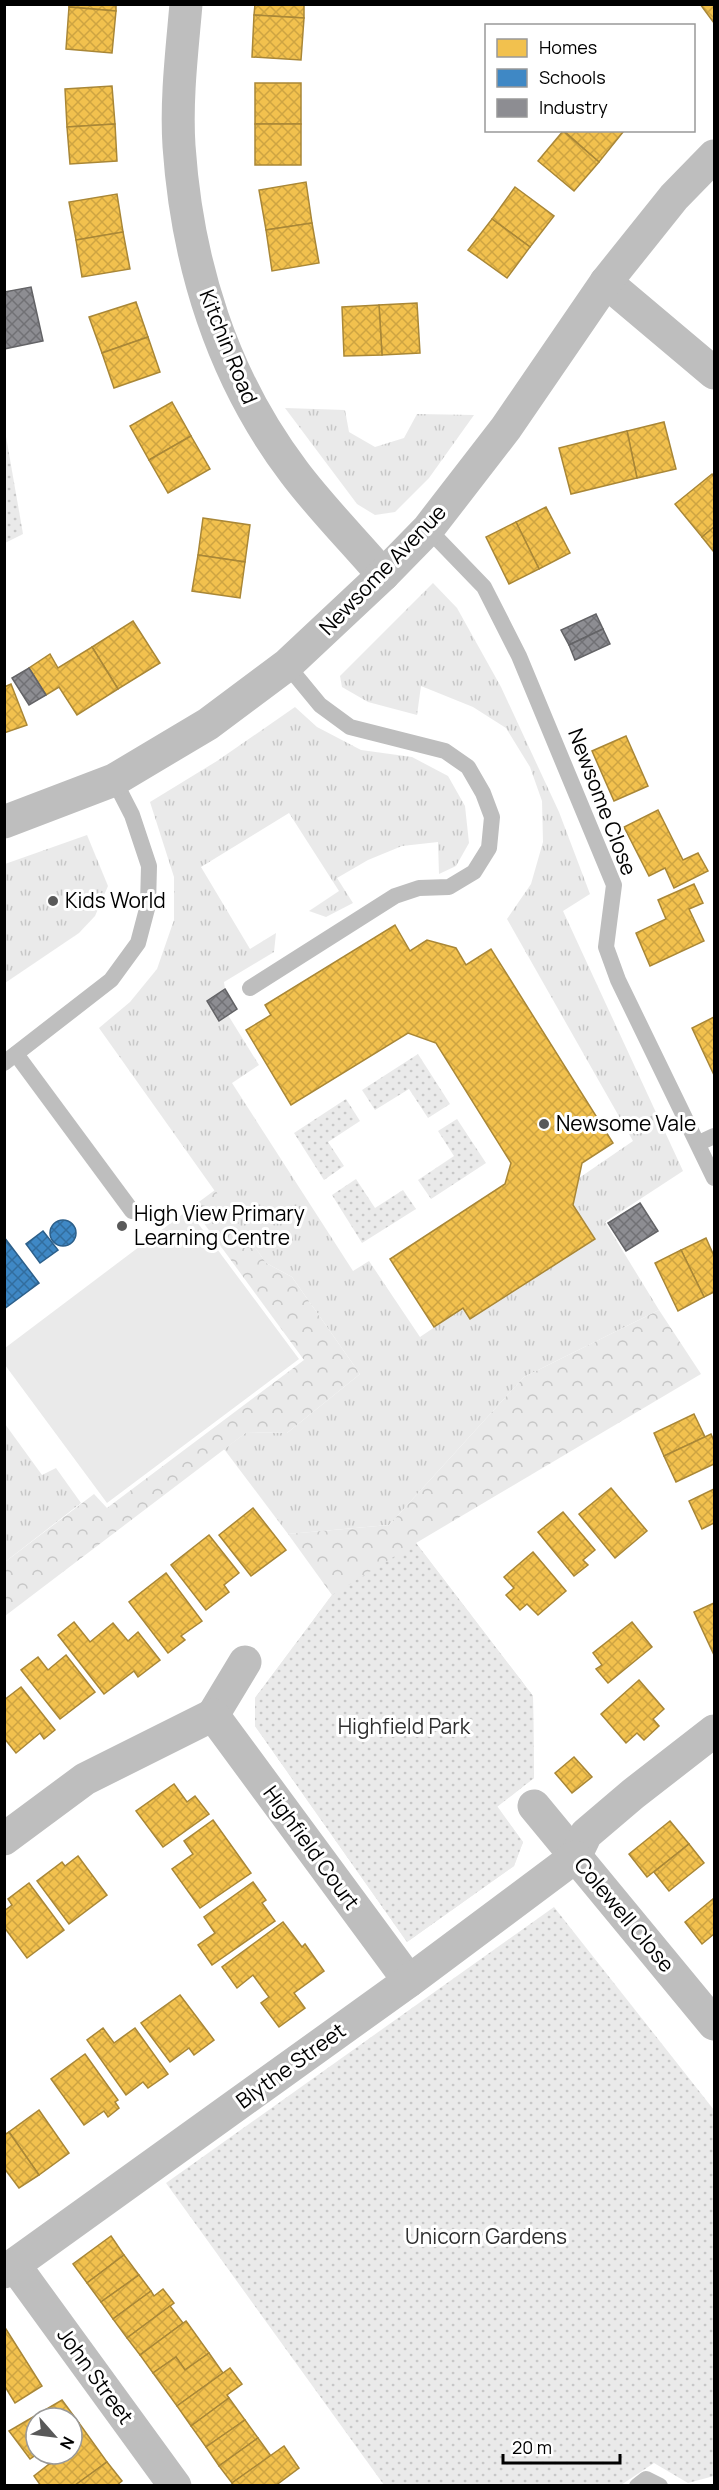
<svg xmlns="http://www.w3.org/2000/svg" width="719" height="2490" font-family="Manrope,sans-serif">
  <defs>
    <pattern id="grass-tufts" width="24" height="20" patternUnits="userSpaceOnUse" patternTransform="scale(1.5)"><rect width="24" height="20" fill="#eaeaea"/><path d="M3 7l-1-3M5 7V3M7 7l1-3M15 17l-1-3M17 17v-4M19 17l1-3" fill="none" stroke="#c7c7c7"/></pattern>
    <pattern id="forest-crowns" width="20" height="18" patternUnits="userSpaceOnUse" patternTransform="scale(1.5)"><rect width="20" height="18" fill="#eaeaea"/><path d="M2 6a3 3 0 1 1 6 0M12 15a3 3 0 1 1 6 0" fill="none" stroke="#c7c7c7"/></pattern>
    <pattern id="park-dots" width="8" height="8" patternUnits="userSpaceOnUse" patternTransform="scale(1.5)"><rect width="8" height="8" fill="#eaeaea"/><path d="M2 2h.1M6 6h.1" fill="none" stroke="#c7c7c7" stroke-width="1.8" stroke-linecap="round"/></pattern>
    <pattern id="homes-cross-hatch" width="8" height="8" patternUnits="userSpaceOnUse" patternTransform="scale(1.5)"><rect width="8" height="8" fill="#f2c14e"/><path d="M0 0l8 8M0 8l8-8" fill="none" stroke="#cea442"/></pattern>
    <pattern id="schools-cross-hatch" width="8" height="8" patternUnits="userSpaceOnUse" patternTransform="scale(1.5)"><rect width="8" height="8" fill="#3f88c5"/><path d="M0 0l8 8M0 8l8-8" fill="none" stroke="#326d9e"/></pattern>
    <pattern id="industry-cross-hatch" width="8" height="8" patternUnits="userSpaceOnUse" patternTransform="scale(1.5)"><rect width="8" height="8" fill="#8d8d92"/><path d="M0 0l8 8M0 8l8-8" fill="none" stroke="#717175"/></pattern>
  </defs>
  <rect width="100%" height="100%" fill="#fff"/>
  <g fill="url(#grass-tufts)">
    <polygon points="285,408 345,410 349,432 375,447 404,438 417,414 474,415 429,478 395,512 375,515 357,504"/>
    <polygon points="433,583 457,608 501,687 559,812 590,894 563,911 683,1171 605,1222 659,1310 524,1377 389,1525 288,1534 224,1449 247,1432 287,1433 360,1374 292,1277 266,1263 99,1028 130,1002 157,969 174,920 174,877 150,802 217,761 295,707 317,727 361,750 412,757 448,776 465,806 469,843 456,866 439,874 438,842 402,846 368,860 337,878 353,903 326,917 309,911 339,891 289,813 201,867 250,949 276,933 274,952 224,982 225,989 207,1001 219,1020 228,1015 259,1065 232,1083 353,1271 369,1261 420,1337 463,1308 470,1319 595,1239 573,1205 579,1178 633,1141 507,919 531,884 543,842 542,801 530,767 506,728 473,707 421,686 417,715 368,702 342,687 340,676"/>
    <polygon points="87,835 108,886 95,916 79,933 5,983 5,864"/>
    <polygon points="5,1424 42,1475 56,1468 81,1503 5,1562"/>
  </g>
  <g fill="url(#forest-crowns)">
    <polygon points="215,1190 266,1263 292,1277 360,1374 287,1433 247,1432 5,1616 5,1562 94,1494 107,1508 304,1360 192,1207"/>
    <polygon points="659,1310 701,1374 416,1543 533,1696 534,1778 497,1807 523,1842 514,1866 407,1942 255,1726 255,1698 332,1595 288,1534 389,1525 524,1377"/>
  </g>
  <g fill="url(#park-dots)">
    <polygon points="4,425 23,534 5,543 4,543"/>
    <polygon points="418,1054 450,1104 428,1118 409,1089 375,1110 362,1090"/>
    <polygon points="346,1099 360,1121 328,1142 344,1166 324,1180 294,1133"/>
    <polygon points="457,1119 486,1163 431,1199 418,1180 454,1156 438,1131"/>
    <polygon points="356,1179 375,1208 403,1190 416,1209 362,1243 332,1195"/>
    <polygon points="416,1543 533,1696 534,1778 497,1806 523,1842 514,1866 407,1942 255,1726 255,1698 332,1595"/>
    <polygon points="554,1907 714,2110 714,2476 688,2483 654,2463 621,2485 384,2485 166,2183"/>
  </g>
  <polygon fill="#eaeaea" points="188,1210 299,1359 107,1503 5,1365 5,1348"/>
  <g fill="url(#homes-cross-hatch)" stroke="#a98737" stroke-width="1.5">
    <polygon points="69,4 116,4 116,11 69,7"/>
    <polygon points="255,4 304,4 304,18 254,15"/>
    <polygon points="700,4 714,4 714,23"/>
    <polygon points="69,7 116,11 112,53 66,49"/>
    <polygon points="254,15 304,18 301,60 252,57"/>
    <rect x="255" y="83" width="46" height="41"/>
    <polygon points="112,86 115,124 67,127 65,89"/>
    <polygon points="115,124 117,161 70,164 67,127"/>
    <rect x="255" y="124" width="46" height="41"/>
    <polygon points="563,130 621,130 623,132 599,162"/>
    <polygon points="563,131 599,162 574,191 538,161"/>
    <polygon points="306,182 312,223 266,230 259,190"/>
    <polygon points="515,187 554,216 530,247 492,219"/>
    <polygon points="117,194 123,232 76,240 69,202"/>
    <polygon points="492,219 530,247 507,278 468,250"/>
    <polygon points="312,223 319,263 272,271 266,230"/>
    <polygon points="123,232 130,269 82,277 76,240"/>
    <polygon points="136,302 148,337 102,353 89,317"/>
    <polygon points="417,303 420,353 382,355 379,305"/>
    <polygon points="379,305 382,355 344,356 342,307"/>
    <polygon points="148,337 160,372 114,388 102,353"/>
    <polygon points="172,402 191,436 149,460 130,426"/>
    <polygon points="664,422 676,469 637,478 627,431"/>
    <polygon points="627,431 637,478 571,494 559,448"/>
    <polygon points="191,436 210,469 168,493 149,460"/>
    <polygon points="712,474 714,477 714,527 702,537 675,504"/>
    <polygon points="546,507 570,553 539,569 516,522"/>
    <polygon points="203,518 250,525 245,562 198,555"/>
    <polygon points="516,522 539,569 509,584 486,537"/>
    <polygon points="714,527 714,552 702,537"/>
    <polygon points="198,555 245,562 240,598 192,591"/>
    <polygon points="133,621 160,663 118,689 92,647"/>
    <polygon points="92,647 118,689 77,715 59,687 46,695 29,668 50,654 58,668"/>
    <polygon points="11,684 27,725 4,733 4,687"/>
    <polygon points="626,736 648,786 614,801 592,751"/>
    <polygon points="658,810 683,860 698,853 708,871 674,888 665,868 649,876 624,827"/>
    <polygon points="694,884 703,903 689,909 704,941 650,966 636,933 666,919 658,900"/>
    <polygon points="395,925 410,951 427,940 456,948 466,965 491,949 613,1143 582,1163 573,1205 595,1239 470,1319 463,1308 434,1327 390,1259 505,1184 511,1163 436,1043 408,1033 291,1105 246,1030 271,1015 265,1005"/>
    <polygon points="714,1017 714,1075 692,1028"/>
    <polygon points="706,1238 714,1256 714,1292 704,1297 681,1250"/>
    <polygon points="681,1250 704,1297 678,1311 655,1263"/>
    <polygon points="694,1414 705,1437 664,1456 654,1433"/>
    <polygon points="711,1434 714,1441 714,1464 676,1482 664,1456"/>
    <polygon points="611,1488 647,1531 615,1558 579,1514"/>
    <polygon points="714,1489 714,1523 702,1529 689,1501"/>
    <polygon points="253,1508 286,1550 251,1576 219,1535"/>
    <polygon points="563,1512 595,1550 583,1560 588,1565 574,1576 538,1532"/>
    <polygon points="209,1535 239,1573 224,1585 229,1592 206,1610 171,1565"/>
    <polygon points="533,1552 566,1591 538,1615 527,1604 520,1610 506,1595 514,1588 504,1577"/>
    <polygon points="166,1573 202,1621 181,1636 185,1640 168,1653 129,1602"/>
    <polygon points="714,1603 714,1655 694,1612"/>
    <polygon points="74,1622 90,1642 113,1623 128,1641 138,1632 160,1660 138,1677 134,1671 104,1694 58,1635"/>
    <polygon points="632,1622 652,1647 608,1683 596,1669 602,1665 593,1653"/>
    <polygon points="66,1655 95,1692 60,1719 21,1670 38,1657 48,1670"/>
    <polygon points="639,1680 664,1709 653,1719 659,1726 644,1740 637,1733 626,1743 601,1714"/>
    <polygon points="21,1687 55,1730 44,1739 40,1733 16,1753 4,1738 4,1700"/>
    <polygon points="574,1757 592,1777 572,1793 555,1773"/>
    <polygon points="174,1784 187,1802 195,1796 209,1814 163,1847 136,1811"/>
    <polygon points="213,1820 251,1873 200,1908 172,1869 193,1854 184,1841"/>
    <polygon points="670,1821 689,1844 647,1877 629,1854"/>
    <polygon points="689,1844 704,1863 669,1891 654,1872"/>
    <polygon points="78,1856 107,1895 69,1924 37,1881 62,1862 65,1866"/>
    <polygon points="253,1882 266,1900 262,1903 275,1921 212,1965 198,1945 215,1933 204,1917"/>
    <polygon points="29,1883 64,1930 27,1958 4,1927 4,1911 12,1905 8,1899"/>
    <polygon points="714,1898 714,1934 702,1944 685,1922"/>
    <polygon points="283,1922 302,1947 305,1944 324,1971 294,1993 305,2008 279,2027 261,2003 269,1997 253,1975 237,1988 222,1967"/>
    <polygon points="180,1995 214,2040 194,2055 189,2048 170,2062 141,2023"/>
    <polygon points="103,2028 114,2043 135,2028 168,2074 148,2088 143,2082 126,2095 87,2040"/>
    <polygon points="85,2054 118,2100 115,2102 119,2108 108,2117 104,2111 84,2125 51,2079"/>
    <polygon points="39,2110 69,2153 39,2175 9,2132"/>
    <polygon points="9,2132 39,2175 19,2188 4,2168 4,2135"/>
    <polygon points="111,2236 124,2255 87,2283 73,2264"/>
    <polygon points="124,2255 139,2275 101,2302 87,2283"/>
    <polygon points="139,2275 151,2291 113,2319 101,2302"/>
    <polygon points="163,2289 174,2303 127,2338 113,2319 151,2291 154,2296"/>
    <polygon points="170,2306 183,2323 140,2355 127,2338"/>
    <polygon points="186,2321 209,2353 185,2370 176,2357 153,2373 140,2355"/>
    <polygon points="4,2326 42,2386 15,2403 4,2385"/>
    <polygon points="209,2353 223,2373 177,2406 153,2373 176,2357 185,2370"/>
    <polygon points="230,2368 242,2384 227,2395 229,2398 191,2426 177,2406"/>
    <polygon points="229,2398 245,2420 206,2447 191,2426"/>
    <polygon points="62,2400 79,2423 72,2427 72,2418 36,2418 37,2454 30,2459 9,2431"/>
    <polygon points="245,2420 258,2438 219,2466 206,2447"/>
    <polygon points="79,2423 107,2462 74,2486 41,2486 34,2476 62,2454 72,2454 72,2427"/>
    <polygon points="258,2438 271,2456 232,2483 219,2466"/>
    <polygon points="284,2446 299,2468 275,2486 234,2486 232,2483"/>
    <polygon points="43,2454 62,2454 50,2464"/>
    <polygon points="107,2462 122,2481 116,2486 74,2486"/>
  </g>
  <g fill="url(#schools-cross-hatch)" stroke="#2c5f8a" stroke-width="1.5">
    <circle cx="63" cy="1233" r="13"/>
    <polygon points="43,1231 58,1250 40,1263 26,1244"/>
    <polygon points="4,1237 39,1283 4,1309"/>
  </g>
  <g fill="url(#industry-cross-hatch)" stroke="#636366" stroke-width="1.5">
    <polygon points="31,287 43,341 4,349 4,292"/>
    <polygon points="596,614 603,629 569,645 561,630"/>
    <polygon points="603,629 610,644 575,660 569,645"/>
    <polygon points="29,668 46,695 29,705 12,678"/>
    <polygon points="225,989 237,1009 219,1021 207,1001"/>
    <polygon points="640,1203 658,1231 626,1251 608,1223"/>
  </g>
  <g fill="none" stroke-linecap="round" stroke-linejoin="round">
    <g stroke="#bebebe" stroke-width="16">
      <polyline points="428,529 484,587 519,656 614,885 606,947 618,980 714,1178"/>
      <polyline points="250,988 395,896 419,888 449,887 474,872 489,848 492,817 483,793 468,767 445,751 350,727 320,705 287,665"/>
      <polyline points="16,1054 132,1211"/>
      <polyline points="4,1063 111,980 138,943 148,905 149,866 132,815 114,780"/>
      <polyline points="699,1143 714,1136"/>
      <polyline points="637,2486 646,2479 660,2486"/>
    </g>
    <g stroke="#bebebe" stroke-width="33">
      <path d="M186,4c-4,47 -10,95 -7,142 8,117 43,231 115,326 27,36 60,69 89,103"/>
      <polyline points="606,282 714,373"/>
      <polyline points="4,822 114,780 208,724 287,665 383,575 428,529 506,428 606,282 674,197 714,156"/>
      <polyline points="213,1715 245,1662"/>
      <polyline points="534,1806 714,2024"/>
      <polyline points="4,1839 85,1779 213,1715 409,1981"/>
      <polyline points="575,1857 586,1834 633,1794 714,1731"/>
      <polyline points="15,2266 175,2486"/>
      <polyline points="4,2272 409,1981 575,1857"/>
    </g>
  </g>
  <g fill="#595959" stroke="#fff" stroke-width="2">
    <circle cx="53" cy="901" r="6"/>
    <circle cx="544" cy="1124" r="6"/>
    <circle cx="122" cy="1226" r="6"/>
  </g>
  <g text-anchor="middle" stroke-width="6" stroke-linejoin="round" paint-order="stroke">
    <g font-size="21" fill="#000" stroke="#fff">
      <text transform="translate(228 347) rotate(68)" y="7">Kitchin Road</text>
      <text transform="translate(383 570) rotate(-46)" y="7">Newsome Avenue</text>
      <text transform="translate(602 802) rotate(69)" y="7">Newsome Close</text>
      <text transform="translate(311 1848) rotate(54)" y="7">Highfield Court</text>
      <text transform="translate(624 1915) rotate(50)" y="7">Colewell Close</text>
      <text transform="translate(291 2066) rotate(-36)" y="7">Blythe Street</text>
      <text transform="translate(95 2376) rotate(54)" y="7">John Street</text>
    </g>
    <g font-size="21" fill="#000" stroke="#fff" text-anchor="start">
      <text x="65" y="908">Kids World</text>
      <text x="556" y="1131">Newsome Vale</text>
      <text x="134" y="1221">High View Primary<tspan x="134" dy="24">Learning Centre</tspan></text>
    </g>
    <g font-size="21" fill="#2f2f2f" stroke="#fff">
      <text x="404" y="1734">Highfield Park</text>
      <text x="486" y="2244">Unicorn Gardens</text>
    </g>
  </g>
  <rect width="719" height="2490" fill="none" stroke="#000000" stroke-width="12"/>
  <rect x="485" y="24" width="210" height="108" fill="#ffffff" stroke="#999999" stroke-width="1.5"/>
  <rect x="497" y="39" width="30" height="18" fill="#f2c14e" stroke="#999999" stroke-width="1.5"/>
  <text x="539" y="54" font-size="18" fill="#000000">Homes</text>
  <rect x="497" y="69" width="30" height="18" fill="#3f88c5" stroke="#999999" stroke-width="1.5"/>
  <text x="539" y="84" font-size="18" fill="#000000">Schools</text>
  <rect x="497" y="99" width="30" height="18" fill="#8d8d92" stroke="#999999" stroke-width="1.5"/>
  <text x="539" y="114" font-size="18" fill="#000000">Industry</text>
  <g transform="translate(54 2436) rotate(118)"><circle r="28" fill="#ffffff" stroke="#999999" stroke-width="1.5"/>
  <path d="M0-4.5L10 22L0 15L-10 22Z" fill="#595959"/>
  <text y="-9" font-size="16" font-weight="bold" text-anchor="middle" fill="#000000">N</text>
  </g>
  <path d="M503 2454v9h117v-9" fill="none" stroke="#000000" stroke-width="3"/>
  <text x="512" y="2454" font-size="18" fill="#000000" stroke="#ffffff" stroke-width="4.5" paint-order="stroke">20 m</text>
</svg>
